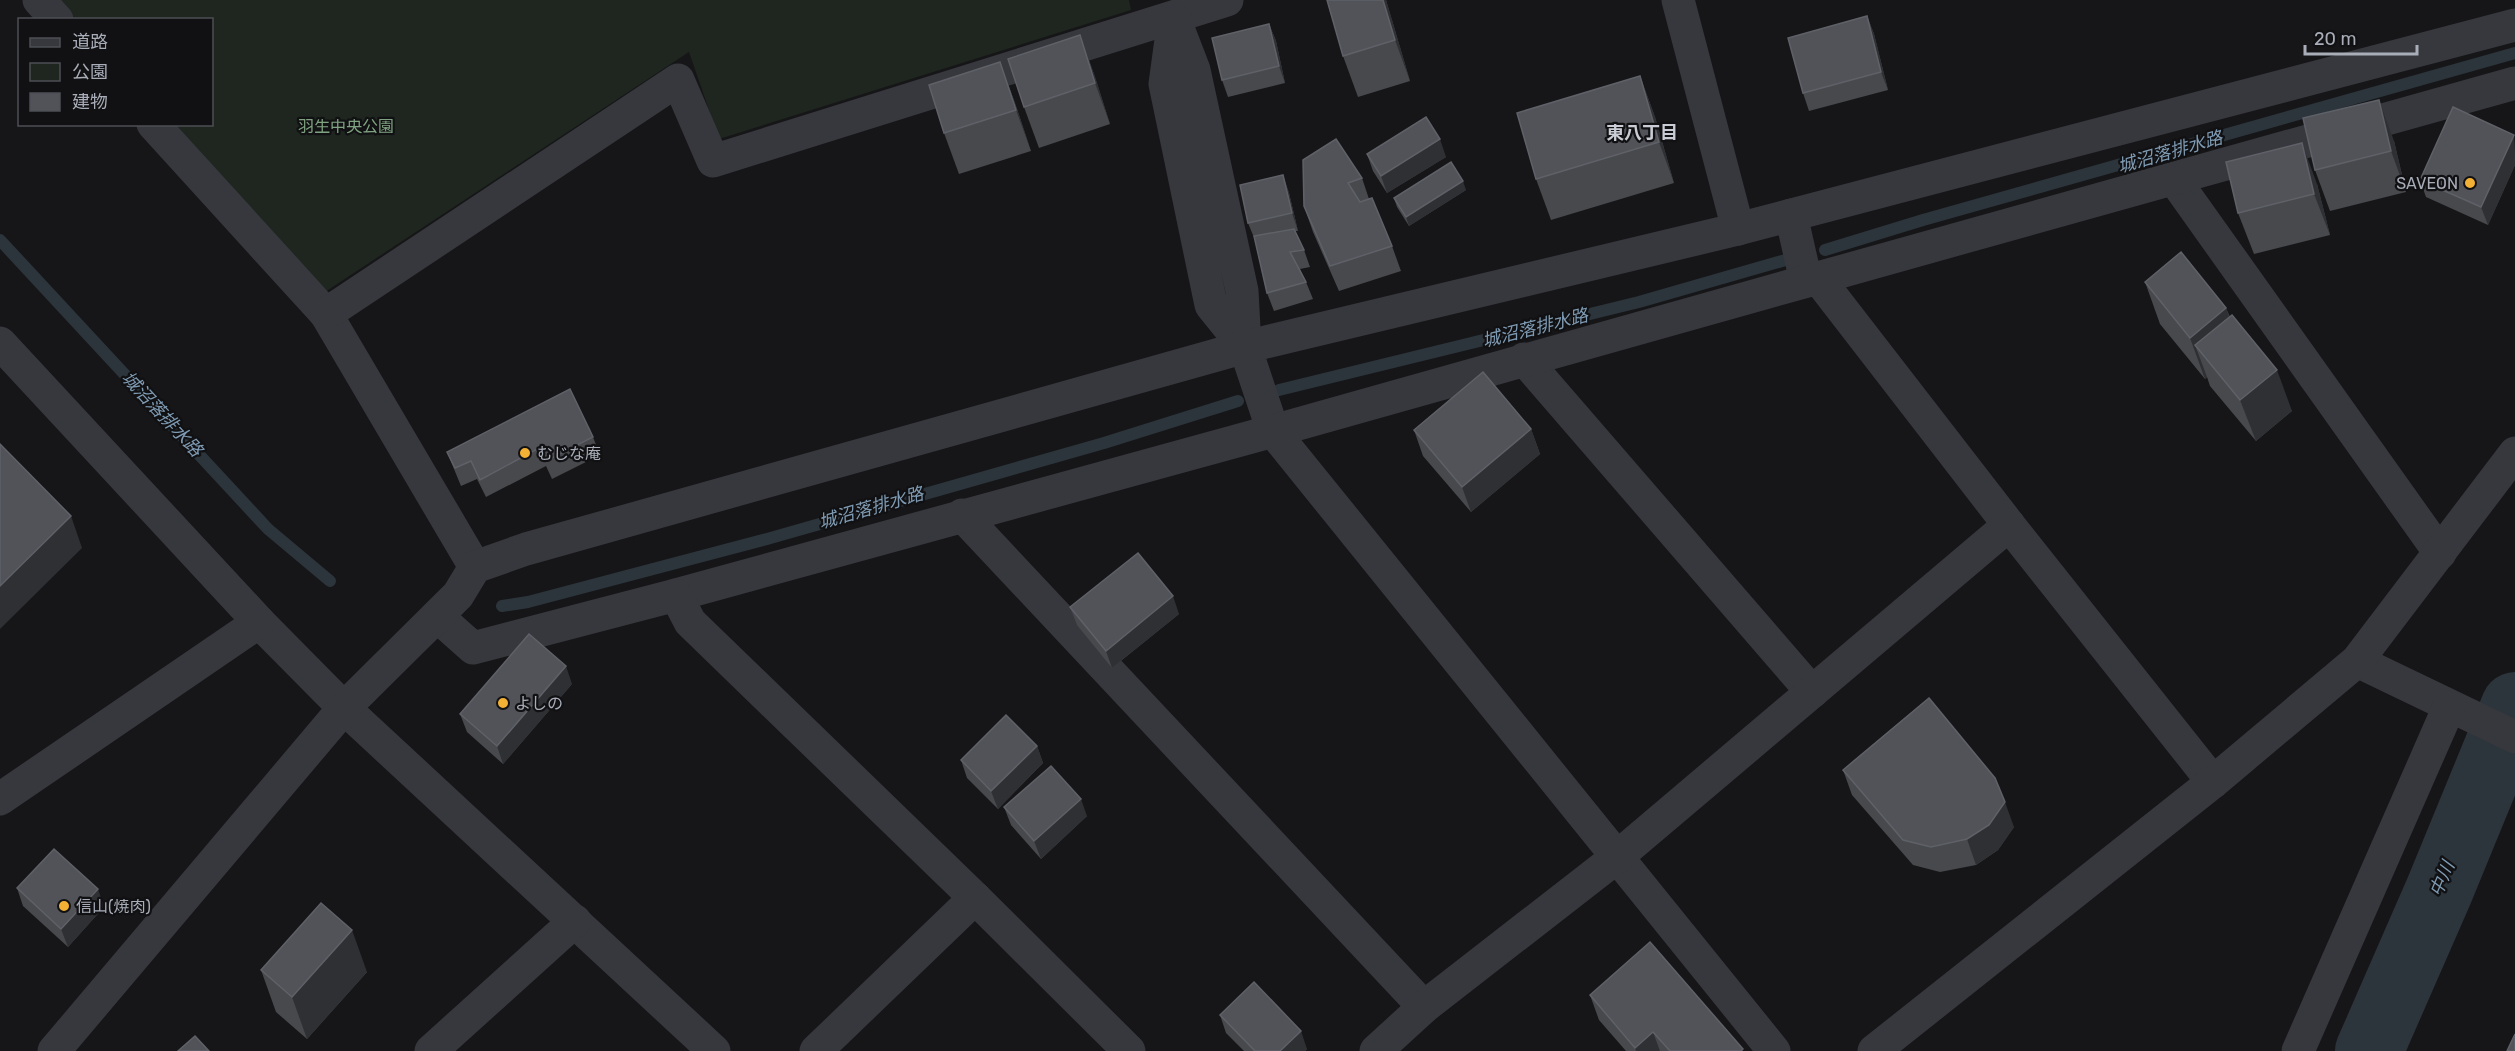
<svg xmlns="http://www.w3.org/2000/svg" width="2515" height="1051" font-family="Rubik,'Noto Sans JP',sans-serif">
  <rect width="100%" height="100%" fill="#161618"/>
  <polygon fill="#1e261f" points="57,0 1129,0 1131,10 719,139 689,52 325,292 172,125 212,124 212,20 75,19"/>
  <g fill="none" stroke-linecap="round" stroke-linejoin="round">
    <g stroke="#2c353c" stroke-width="12">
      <polyline points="0,240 268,529 330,581"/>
      <polyline points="1825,250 1923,220 2515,53"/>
      <polyline points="1279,390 1639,302 1789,259"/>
      <polyline points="502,606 528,602 767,539 1104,443 1238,401"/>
    </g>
    <polyline stroke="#2c353c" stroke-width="68" points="2369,1051 2439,891 2515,706"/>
    <g stroke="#37383d" stroke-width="33">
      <polyline points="39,0 57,20"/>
      <polyline points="1678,0 1738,229"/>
      <polyline points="153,124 326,314 475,567"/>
      <polyline points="2174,179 2440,553"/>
      <polyline points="1791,215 1806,281"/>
      <polyline points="1818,278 2515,83"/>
      <polyline points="326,314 678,80 713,161 1227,0"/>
      <polyline points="0,343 259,622 344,708 714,1051"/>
      <polyline points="1245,347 1211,305 1165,84 1174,18 1194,70 1242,291 1245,347 1273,431 1774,1051"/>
      <polyline points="1524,359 1812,692"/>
      <polyline points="962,515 1424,1007"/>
      <polyline points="676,595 1273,431 1818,278 2009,525 2213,782"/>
      <polyline points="437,616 473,648 676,595 690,622 975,898 1129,1051"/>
      <polyline points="2357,661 2515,737"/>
      <polyline points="0,799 259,622"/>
      <polyline points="54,1051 344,708 458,595 475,567 526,549 1245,347 1738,229 2515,25"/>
      <polyline points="431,1051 575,921"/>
      <polyline points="816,1051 975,898"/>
      <polyline points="1376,1051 1424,1007 1617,857 2009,525"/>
      <polyline points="1874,1051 2213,782 2357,661 2515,453"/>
      <polyline points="2298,1051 2449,707"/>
    </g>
  </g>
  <g fill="#47494d">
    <polygon points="1386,0 1410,81 1358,97 1343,56"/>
    <polygon points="1867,16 1874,34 1888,90 1809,111 1803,93"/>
    <polygon points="1269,24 1276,41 1285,83 1228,97 1222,80"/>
    <polygon points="1080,35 1095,77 1110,124 1039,148 1024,107"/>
    <polygon points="1000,62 1015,103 1031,151 959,174 944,133"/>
    <polygon points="1640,76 1655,117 1674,183 1551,220 1536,179"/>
    <polygon points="2514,135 2515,165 2488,225 2426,197 2420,180"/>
    <polygon points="2394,141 2406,192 2330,211 2315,170"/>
    <polygon points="1367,154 1446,157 1387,193 1373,171"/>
    <polygon points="1303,160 1362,178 1369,199 1392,246 1401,271 1339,291 1313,232 1304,206"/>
    <polygon points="1283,175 1289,193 1298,231 1295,231 1304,250 1310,267 1300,269 1306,282 1313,299 1274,311 1267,293 1255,240 1248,223"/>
    <polygon points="2317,184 2330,235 2254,254 2238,213"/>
    <polygon points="1466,190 1409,226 1397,207 1394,198"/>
    <polygon points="2145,282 2226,308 2230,317 2292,411 2256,441 2210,386 2207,377 2205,379 2160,324"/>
    <polygon points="1531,429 1540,454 1471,512 1423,456 1414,430"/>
    <polygon points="593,437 600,455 552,479 546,466 486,497 477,479 461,486 447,452"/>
    <polygon points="1070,607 1179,614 1112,668 1077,625"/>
    <polygon points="572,684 503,764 467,732 460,714"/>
    <polygon points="1037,746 1043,763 998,809 967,778 961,760"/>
    <polygon points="1843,770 2014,827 1998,850 1976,865 1940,872 1913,865 1852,795"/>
    <polygon points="1004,807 1087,816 1041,859 1011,825"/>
    <polygon points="17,888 104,907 68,947 23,906"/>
    <polygon points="261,970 367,972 307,1039 276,1012"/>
    <polygon points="1590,995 1743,1051 1626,1051 1599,1020"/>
    <polygon points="1220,1015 1307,1049 1305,1051 1244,1051 1226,1033"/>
  </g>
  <g fill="#2f3033">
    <polygon points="1383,0 1386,0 1410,81 1395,40"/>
    <polygon points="1867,16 1874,34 1888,90 1881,72"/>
    <polygon points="1269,24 1276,41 1285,83 1279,66"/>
    <polygon points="1080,35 1095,77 1110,124 1095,83"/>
    <polygon points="1000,62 1015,103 1031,151 1016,110"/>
    <polygon points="1640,76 1655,117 1674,183 1659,142"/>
    <polygon points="2379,100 2394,141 2406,192 2391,151"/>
    <polygon points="2514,135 2515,165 2488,225 2481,207"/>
    <polygon points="1440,139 1446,157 1387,193 1381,176"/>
    <polygon points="2302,143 2317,184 2330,235 2314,194"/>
    <polygon points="1283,175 1289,193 1298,231 1292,213"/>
    <polygon points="1463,181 1466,190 1409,226 1406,217"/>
    <polygon points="2226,308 2241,349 2195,345 2207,377 2205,379 2190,338"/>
    <polygon points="2277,370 2292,411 2256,441 2240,400"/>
    <polygon points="1531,429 1540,454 1471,512 1462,487"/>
    <polygon points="71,516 82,548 0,629 0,586"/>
    <polygon points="1173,596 1179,614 1112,668 1106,651"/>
    <polygon points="566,666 572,684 503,764 497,746"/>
    <polygon points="1037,746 1043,763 998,809 991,791"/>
    <polygon points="1081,799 1087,816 1041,859 1034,841"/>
    <polygon points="2005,802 2014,827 1998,850 1976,865 1967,839"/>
    <polygon points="98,889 104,907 68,947 61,929"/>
    <polygon points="352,930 367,972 307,1039 292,997"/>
    <polygon points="1301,1031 1307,1049 1305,1051 1280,1051"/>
    <polygon points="1653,1032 1660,1051 1636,1051 1635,1048"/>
  </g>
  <g fill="#525359" stroke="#5f6168" stroke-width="1.5">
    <polygon points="1327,0 1383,0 1395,40 1343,56"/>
    <polygon points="1867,16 1881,72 1803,93 1788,38"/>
    <polygon points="1269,24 1279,66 1222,80 1212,38"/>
    <polygon points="1080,35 1095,83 1024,107 1008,59"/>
    <polygon points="1000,62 1016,110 944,133 929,85"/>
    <polygon points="1640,76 1659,142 1536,179 1517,113"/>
    <polygon points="2379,100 2391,151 2315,170 2303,118"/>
    <polygon points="2453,107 2514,135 2481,207 2420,180"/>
    <polygon points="1426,117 1440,139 1381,176 1367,154"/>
    <polygon points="1336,139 1362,178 1348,183 1360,202 1372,198 1392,246 1330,266 1304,206 1303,160"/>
    <polygon points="2302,143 2314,194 2238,213 2226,162"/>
    <polygon points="1451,162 1463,181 1406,217 1394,198"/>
    <polygon points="1283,175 1292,213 1248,223 1240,185"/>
    <polygon points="1294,229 1304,250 1290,252 1306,282 1267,293 1254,236"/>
    <polygon points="2181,252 2226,308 2190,338 2145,282"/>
    <polygon points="2232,315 2277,370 2240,400 2195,345"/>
    <polygon points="1483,372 1531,429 1462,487 1414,430"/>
    <polygon points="570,389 593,437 546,461 539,448 480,480 471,461 455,468 447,452"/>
    <polygon points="0,444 71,516 0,586"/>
    <polygon points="1138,553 1173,596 1106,651 1070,607"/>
    <polygon points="529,634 566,666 497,746 460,714"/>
    <polygon points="1929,698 1995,778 2005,802 1989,825 1967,839 1931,847 1903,840 1843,770"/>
    <polygon points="1006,715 1037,746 991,791 961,760"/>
    <polygon points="1051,766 1081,799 1034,841 1004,807"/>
    <polygon points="54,849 98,889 61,929 17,888"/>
    <polygon points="321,903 352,930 292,997 261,970"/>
    <polygon points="1650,942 1743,1049 1741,1051 1670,1051 1653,1032 1635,1048 1590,995"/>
    <polygon points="1254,982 1301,1031 1280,1051 1255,1051 1220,1015"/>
    <polygon points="2515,1034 2515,1051 2507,1051"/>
    <polygon points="195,1036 209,1051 178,1051"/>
  </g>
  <g fill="#f2b134" stroke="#111113" stroke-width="2">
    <circle cx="2470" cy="183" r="6"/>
    <circle cx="525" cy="453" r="6"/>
    <circle cx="503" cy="703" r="6"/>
    <circle cx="64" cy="906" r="6"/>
  </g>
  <g text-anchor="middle" stroke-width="4.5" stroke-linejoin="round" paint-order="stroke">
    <g font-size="16" fill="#7fa381" stroke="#111113">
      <text x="346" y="132">羽生中央公園</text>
    </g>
    <g font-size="16" fill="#a8adb8" stroke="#111113" text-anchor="start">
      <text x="2458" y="189" text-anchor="end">SAVEON</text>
      <text x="537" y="459">むじな庵</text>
      <text x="515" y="709">よしの</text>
      <text x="76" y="912">信山(焼肉)</text>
    </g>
    <g font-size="18" font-weight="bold" fill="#c9ccd4" stroke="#111113">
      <text x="1642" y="139">東八丁目</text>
    </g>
    <g font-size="18" font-style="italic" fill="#7f9bb3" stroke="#111113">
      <text transform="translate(2170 152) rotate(-16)" y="6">城沼落排水路</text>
      <text transform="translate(1535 328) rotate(-14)" y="6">城沼落排水路</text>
      <text transform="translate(162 414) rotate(47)" y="6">城沼落排水路</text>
      <text transform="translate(871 508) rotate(-16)" y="6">城沼落排水路</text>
      <text transform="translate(2442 879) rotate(-67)" y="6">中川</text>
    </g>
  </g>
  <rect x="18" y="18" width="195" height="108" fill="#111113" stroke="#4d4f55" stroke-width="1.5"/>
  <rect x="30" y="38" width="30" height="9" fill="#37383d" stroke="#4d4f55" stroke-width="1.5"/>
  <text x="72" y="48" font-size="18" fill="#a8adb8">道路</text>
  <rect x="30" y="63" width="30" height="18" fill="#1e261f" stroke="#4d4f55" stroke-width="1.5"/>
  <text x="72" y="78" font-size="18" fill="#a8adb8">公園</text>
  <rect x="30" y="93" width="30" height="18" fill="#525359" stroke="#4d4f55" stroke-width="1.5"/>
  <text x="72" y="108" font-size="18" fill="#a8adb8">建物</text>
  <path d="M2305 45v9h112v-9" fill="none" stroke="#a8adb8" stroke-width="3"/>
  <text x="2314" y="45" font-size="18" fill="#a8adb8" stroke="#111113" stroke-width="4.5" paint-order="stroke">20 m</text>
</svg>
